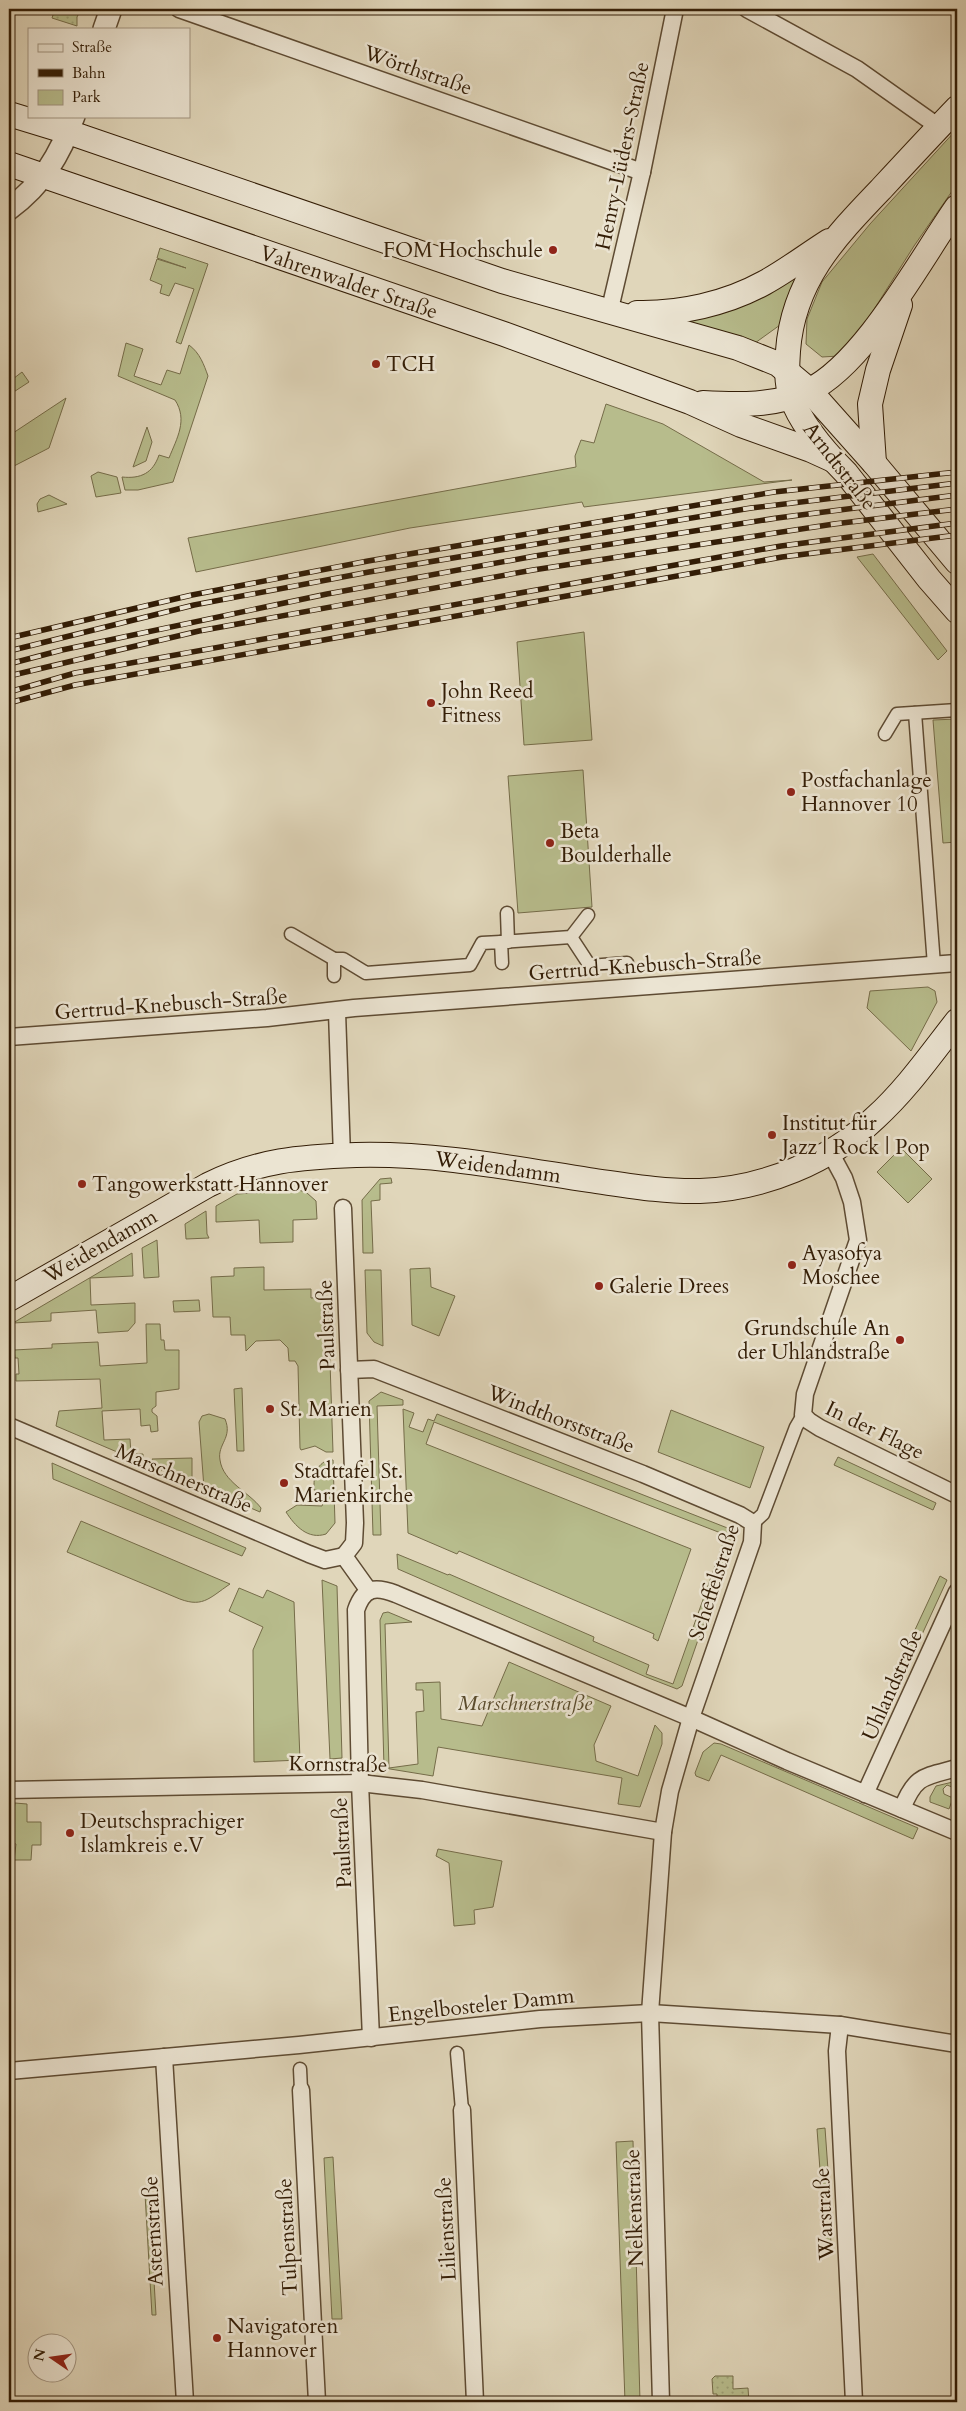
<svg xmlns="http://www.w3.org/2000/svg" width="966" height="2411" font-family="Cardo,serif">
  <defs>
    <pattern id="garden-dots" width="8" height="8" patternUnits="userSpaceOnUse" patternTransform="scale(1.25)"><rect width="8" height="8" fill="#b7bc8c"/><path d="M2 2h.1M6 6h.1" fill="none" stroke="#9ea177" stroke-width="1.8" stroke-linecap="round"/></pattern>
  </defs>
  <rect width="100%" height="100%" fill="#e0d6ba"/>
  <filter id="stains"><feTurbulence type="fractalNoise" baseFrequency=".004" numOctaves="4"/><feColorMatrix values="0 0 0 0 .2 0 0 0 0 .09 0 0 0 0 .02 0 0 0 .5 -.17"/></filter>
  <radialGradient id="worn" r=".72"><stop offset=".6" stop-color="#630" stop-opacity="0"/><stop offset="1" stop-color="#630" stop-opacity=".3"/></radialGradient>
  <g fill="#b7bc8c" stroke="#756c49">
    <polygon points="957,129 957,184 914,246 861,330 839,356 822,357 806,344 807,319 822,282 870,224"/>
    <polygon points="160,248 208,264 181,344 176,342 194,289 175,283 169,296 160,293 162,285 150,280 157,259 186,268 157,258"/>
    <polygon points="808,266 780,325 755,343 671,317"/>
    <path d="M126,343l17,6 -9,27 27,9 6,-15 13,4 9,-29c11,8 15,20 19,31l-35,106 -35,8h-13l-3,-13c19,2 31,-4 37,-22l10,3c8,-20 19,-38 6,-58l-57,-24z"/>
    <polygon points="22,372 29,382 9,395 9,382"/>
    <polygon points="66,398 49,448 14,466 9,448 10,435"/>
    <polygon points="606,404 663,424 764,482 792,480 584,507 582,502 410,528 196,572 188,538 576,467 575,456 581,440 594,443"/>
    <polygon points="147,427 152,442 146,461 133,467"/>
    <polygon points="98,472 117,477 121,493 96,497 91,476"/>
    <polygon points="49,495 67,504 38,512 37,504 40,499"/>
    <polygon points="873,554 947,651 938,660 857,557"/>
    <polygon points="584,632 592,740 524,745 517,642"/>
    <polygon points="957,719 957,842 943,843 933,720"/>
    <polygon points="583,770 592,907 518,913 508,776"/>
    <polygon points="928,987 935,991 937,1002 911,1051 867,1008 870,991"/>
    <polygon points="901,1148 932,1179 908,1203 877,1172"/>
    <polygon points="391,1178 392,1183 380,1184 380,1200 371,1201 373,1253 363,1253 362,1200 380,1179"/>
    <polygon points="299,1190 307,1193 316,1201 317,1219 293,1220 293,1242 260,1243 259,1220 216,1222 216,1206 237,1194"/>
    <polygon points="206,1211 207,1234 209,1238 186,1239 185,1224"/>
    <polygon points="157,1240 159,1277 144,1278 142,1248"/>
    <polygon points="132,1253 133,1276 90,1278 91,1305 135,1303 135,1323 128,1331 98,1333 96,1310 51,1313 51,1321 13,1323"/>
    <polygon points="264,1267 264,1290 311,1289 311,1298 328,1297 329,1327 322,1327 322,1332 329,1332 333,1452 326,1452 315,1446 301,1450 300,1448 298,1366 295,1361 289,1361 288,1348 280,1340 256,1341 246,1351 245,1335 231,1335 230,1317 213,1317 211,1277 234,1276 234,1268"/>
    <polygon points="430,1268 431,1287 455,1296 439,1336 412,1325 410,1269"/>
    <polygon points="365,1270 381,1270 383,1346 374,1342 367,1333"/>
    <polygon points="199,1300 200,1311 174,1312 173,1301"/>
    <polygon points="146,1324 160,1324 161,1340 164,1340 165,1350 179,1350 179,1389 156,1392 156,1406 152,1409 152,1412 157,1416 158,1431 151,1432 150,1425 141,1426 140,1409 102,1411 104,1440 130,1439 131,1454 143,1454 143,1463 56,1426 59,1411 102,1408 100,1379 16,1381 16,1374 19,1374 18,1358 15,1358 14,1350 52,1348 52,1344 98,1342 100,1366 147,1363"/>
    <polygon points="242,1388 244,1451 237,1451 234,1389"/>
    <polygon points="381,1392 403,1400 403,1405 377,1406 381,1535 373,1535 369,1401"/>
    <polygon points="403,1409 414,1413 409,1427 423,1432 428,1419 434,1421 437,1414 730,1529 732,1534 732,1542 682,1686 677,1689 646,1677 398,1569 397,1554 448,1575 449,1574 594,1637 593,1641 649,1665 646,1674 673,1684 726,1535 434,1422 426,1444 691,1549 658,1641 653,1638 654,1634 459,1551 457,1554 408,1533"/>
    <polygon points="671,1410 764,1447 750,1488 658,1452"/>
    <path d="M209,1414l16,5c8,19 -8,25 -5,41 3,22 29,32 41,48l-1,4 -56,-24 -5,-66 3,-6z"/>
    <polygon points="838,1457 936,1503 933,1510 834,1465"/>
    <polygon points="192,1458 192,1483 152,1466 152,1459"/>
    <path d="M327,1460h6l2,63 -9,11c-18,6 -31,-8 -40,-22l11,-7 25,1 3,-7 -5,-8 -6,-1c0,-15 0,-22 13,-30z"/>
    <polygon points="52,1463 246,1548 242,1556 53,1479"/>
    <path d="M81,1521l149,63c-22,15 -28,25 -55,13l-108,-45z"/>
    <polygon points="940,1576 947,1580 902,1678 894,1675"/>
    <polygon points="322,1580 337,1586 342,1758 330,1759"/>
    <polygon points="239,1588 263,1598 267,1590 294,1602 300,1760 254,1762 253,1650 263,1627 229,1611"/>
    <polygon points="388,1612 412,1622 385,1624 389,1768 418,1764 416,1712 424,1711 423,1690 416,1690 416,1683 440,1682 441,1719 482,1726 509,1662 611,1706 594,1745 596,1761 638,1776 655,1725 662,1733 662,1744 640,1807 618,1804 622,1778 438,1747 433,1776 384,1768 380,1620 383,1613"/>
    <polygon points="714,1743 721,1744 918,1828 913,1839 721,1755 709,1781 696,1776 695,1773 703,1752"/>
    <polygon points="957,1781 957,1789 947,1785 943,1789 944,1794 953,1798 949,1809 930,1802 930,1797 936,1786"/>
    <polygon points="15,1803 27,1804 27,1822 41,1822 41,1845 32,1845 31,1860 14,1860 16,1844 9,1842 9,1838"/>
    <polygon points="438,1849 502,1861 493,1907 474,1910 475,1924 454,1926 449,1863 436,1856"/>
    <polygon points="825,2128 828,2170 820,2170 817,2129"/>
    <polygon points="633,2141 640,2402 625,2402 616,2142"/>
    <polygon points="333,2157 342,2319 332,2319 324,2158"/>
    <polygon points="821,2178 828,2178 831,2245 824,2246"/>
    <polygon points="145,2194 149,2194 156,2315 152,2315"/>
  </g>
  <g fill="url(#garden-dots)" stroke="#756c49">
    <polygon points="55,9 81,9 77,17 77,26 52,18"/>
    <polygon points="715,2376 733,2376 733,2389 748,2388 749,2402 717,2402 717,2394 713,2394 712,2379"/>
  </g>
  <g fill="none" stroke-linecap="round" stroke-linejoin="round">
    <g stroke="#5e4b33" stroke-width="15">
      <g id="pedestrian">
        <polyline points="915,713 934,965"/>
        <polyline points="885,734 897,714 957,710"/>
        <polyline points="507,913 508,942"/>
        <polyline points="291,934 334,959"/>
        <polyline points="571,937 590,966 627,963"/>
        <polyline points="501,942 571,937 588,915"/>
        <polyline points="334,976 334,959 343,959 366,973 470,965 482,943 501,942 502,963"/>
        <polyline points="753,1523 763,1514 796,1427 803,1415"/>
        <polyline points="457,2053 462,2110"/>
        <polyline points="300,2069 301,2090"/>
      </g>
    </g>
    <g stroke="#5e4b33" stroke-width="19">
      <g id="minor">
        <polyline points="179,9 642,172"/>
        <polyline points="747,9 857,69 939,127"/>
        <polyline points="609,313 642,172 675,9"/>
        <polyline points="337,1012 342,1156"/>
        <polyline points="9,1037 267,1018 354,1008 957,963"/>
        <polyline points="830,1152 844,1178 852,1202 858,1240 805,1394 803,1415 809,1421 820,1428 957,1495"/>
        <polyline points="343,1208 355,1523 354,1543 344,1556"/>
        <polyline points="349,1370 374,1369 643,1474 740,1515 753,1523 752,1542 691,1718 670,1791 663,1832 650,2013 661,2402"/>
        <polyline points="9,1426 309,1554 325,1560 344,1556"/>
        <polyline points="344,1556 369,1591"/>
        <polyline points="9,1790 360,1783 422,1790 663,1832"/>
        <polyline points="865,1794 957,1592"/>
        <path d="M902,1809c13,-34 22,-32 55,-41"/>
        <polyline points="840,2025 837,2051 854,2402"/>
        <path d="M371,2038l-11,-255 -4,-173c8,-23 19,-24 40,-16l295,124 96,43 170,71"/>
        <polyline points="164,2057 185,2402"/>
        <polyline points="9,2071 299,2045 540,2019 650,2013 840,2025 957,2044"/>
        <polyline points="301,2090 317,2402"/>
        <polyline points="462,2110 475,2402"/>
      </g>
    </g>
    <g stroke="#5e4b33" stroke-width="24">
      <g id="tertiary">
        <polyline points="104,29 111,9"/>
        <path d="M9,209c33,-24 51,-54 65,-93"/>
      </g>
    </g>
    <g stroke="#331d06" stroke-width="26">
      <g id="secondary">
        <path d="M957,108c-25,26 -50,53 -75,80 -47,49 -89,92 -94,163 -1,16 -2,31 3,45 10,29 34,56 55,77l83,106 28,32"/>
        <polyline points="9,114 68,132 502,281 738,348 778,364 809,390 874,463 957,562"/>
        <polyline points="9,164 504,334 690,402 741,425 811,450 833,460"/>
        <path d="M637,313c42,1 89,-9 127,-30 22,-12 43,-28 65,-42"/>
        <path d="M703,403c35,2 73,3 105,-12 57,-27 113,-133 149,-184"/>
        <polyline points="874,463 870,404 878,370 900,305"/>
        <path d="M9,1299l199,-114c51,-25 92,-28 148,-30 79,-2 155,13 233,25 36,5 74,12 111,11 63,-2 129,-29 175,-73 32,-29 56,-64 82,-97"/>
      </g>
    </g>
    <use href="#pedestrian" stroke="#ebe4d2" stroke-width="12"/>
    <use href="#minor" stroke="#ebe4d2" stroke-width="16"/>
    <use href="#tertiary" stroke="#ebe4d2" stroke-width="21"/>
    <use href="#secondary" stroke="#ebe4d2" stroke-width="24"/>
    <g stroke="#331d06" stroke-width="5.5">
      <g id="rail">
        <polyline points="9,638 192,595 368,561 774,492 957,472"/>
        <polyline points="9,651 194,605 369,572 751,508 957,483"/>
        <polyline points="9,664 62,650 327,594 535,556 777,518 957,495"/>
        <polyline points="9,676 199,631 533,570 834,524 957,509"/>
        <polyline points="9,692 75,673 781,546 957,523"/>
        <polyline points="9,703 75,685 782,557 957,535"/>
      </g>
    </g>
    <use href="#rail" stroke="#ebe4d2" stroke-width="4" stroke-dasharray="11" stroke-linecap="butt"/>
  </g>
  <g fill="#8f2418" stroke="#ebe4d2" stroke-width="2">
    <circle cx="553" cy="250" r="5"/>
    <circle cx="376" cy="364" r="5"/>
    <circle cx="431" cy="703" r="5"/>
    <circle cx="791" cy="792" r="5"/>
    <circle cx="550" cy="843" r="5"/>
    <circle cx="772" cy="1135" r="5"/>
    <circle cx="82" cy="1184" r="5"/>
    <circle cx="792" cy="1265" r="5"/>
    <circle cx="599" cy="1286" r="5"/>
    <circle cx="900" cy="1340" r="5"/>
    <circle cx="270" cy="1409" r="5"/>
    <circle cx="284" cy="1483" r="5"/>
    <circle cx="70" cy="1833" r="5"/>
    <circle cx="217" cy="2338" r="5"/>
  </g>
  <g text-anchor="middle" stroke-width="5" stroke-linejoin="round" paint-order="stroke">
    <g font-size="21" fill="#331d06" stroke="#ebe4d2">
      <text transform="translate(418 70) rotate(19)" y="7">Wörthstraße</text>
      <text transform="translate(622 156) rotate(-78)" y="7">Henry-Lüders-Straße</text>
      <text transform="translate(349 282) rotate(19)" y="7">Vahrenwalder Straße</text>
      <text transform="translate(840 466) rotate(52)" y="7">Arndtstraße</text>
      <text transform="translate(645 965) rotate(-4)" y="7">Gertrud-Knebusch-Straße</text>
      <text transform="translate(171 1004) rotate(-4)" y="7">Gertrud-Knebusch-Straße</text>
      <text transform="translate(498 1167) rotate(8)" y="7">Weidendamm</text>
      <text transform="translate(100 1246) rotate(-30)" y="7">Weidendamm</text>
      <text transform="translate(326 1325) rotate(-92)" y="7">Paulstraße</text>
      <text transform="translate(561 1419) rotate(21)" y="7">Windthorststraße</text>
      <text transform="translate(875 1430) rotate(26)" y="7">In der Flage</text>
      <text transform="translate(184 1478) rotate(23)" y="7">Marschnerstraße</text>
      <text transform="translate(714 1582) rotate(-72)" y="7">Scheffelstraße</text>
      <text transform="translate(892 1685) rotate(-66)" y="7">Uhlandstraße</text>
      <text transform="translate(338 1764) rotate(1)" y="7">Kornstraße</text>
      <text transform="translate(342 1843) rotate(-93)" y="7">Paulstraße</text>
      <text transform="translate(481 2005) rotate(-6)" y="7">Engelbosteler Damm</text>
      <text transform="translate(634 2208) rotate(-92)" y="7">Nelkenstraße</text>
      <text transform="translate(824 2214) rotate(-93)" y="7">Warstraße</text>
      <text transform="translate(446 2229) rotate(-93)" y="7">Lilienstraße</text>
      <text transform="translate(153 2231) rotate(-93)" y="7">Asternstraße</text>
      <text transform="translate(287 2237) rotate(-93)" y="7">Tulpenstraße</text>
    </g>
    <g font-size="21" fill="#331d06" stroke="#ebe4d2" text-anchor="start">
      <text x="543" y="257" text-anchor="end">FOM Hochschule</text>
      <text x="386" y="371">TCH</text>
      <text x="441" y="698">John Reed<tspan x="441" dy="24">Fitness</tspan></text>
      <text x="801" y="787">Postfachanlage<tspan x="801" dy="24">Hannover 10</tspan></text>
      <text x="560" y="838">Beta<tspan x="560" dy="24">Boulderhalle</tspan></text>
      <text x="782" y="1130">Institut für<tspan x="782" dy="24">Jazz | Rock | Pop</tspan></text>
      <text x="92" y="1191">Tangowerkstatt Hannover</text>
      <text x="802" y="1260">Ayasofya<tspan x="802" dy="24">Moschee</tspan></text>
      <text x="609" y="1293">Galerie Drees</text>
      <text x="890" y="1335" text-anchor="end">Grundschule An<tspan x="890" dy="24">der Uhlandstraße</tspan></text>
      <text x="280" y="1416">St. Marien</text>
      <text x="294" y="1478">Stadttafel St.<tspan x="294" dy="24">Marienkirche</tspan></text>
      <text x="80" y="1828">Deutschsprachiger<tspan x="80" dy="24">Islamkreis e.V</tspan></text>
      <text x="227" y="2333">Navigatoren<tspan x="227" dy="24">Hannover</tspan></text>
    </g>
    <g font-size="21" font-style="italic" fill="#5b4d2e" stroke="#ebe4d2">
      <text x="525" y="1710">Marschnerstraße</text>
    </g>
  </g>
  <rect width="966" height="2411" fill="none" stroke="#e0d6ba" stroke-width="30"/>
  <rect x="10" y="10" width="946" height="2391" fill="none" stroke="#331d06" stroke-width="2.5"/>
  <rect x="15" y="15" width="936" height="2381" fill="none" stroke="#331d06"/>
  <rect x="28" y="28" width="162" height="90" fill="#ebe4d2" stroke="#a19480"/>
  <rect x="38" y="44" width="25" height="8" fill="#ebe4d2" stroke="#a19480"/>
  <text x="72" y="52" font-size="15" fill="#331d06">Straße</text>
  <rect x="38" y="69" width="25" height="8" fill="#331d06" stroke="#a19480"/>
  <text x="72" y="78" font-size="15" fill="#331d06">Bahn</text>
  <rect x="38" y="90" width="25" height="15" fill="#b7bc8c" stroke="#a19480"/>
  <text x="72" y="102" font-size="15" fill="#331d06">Park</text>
  <g transform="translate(52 2358) rotate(283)"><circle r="24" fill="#ebe4d2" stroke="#a19480"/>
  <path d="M0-4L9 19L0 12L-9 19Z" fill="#8f2418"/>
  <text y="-8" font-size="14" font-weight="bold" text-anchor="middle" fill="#331d06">N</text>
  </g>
  <rect width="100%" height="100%" filter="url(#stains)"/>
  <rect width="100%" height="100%" fill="url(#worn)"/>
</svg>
